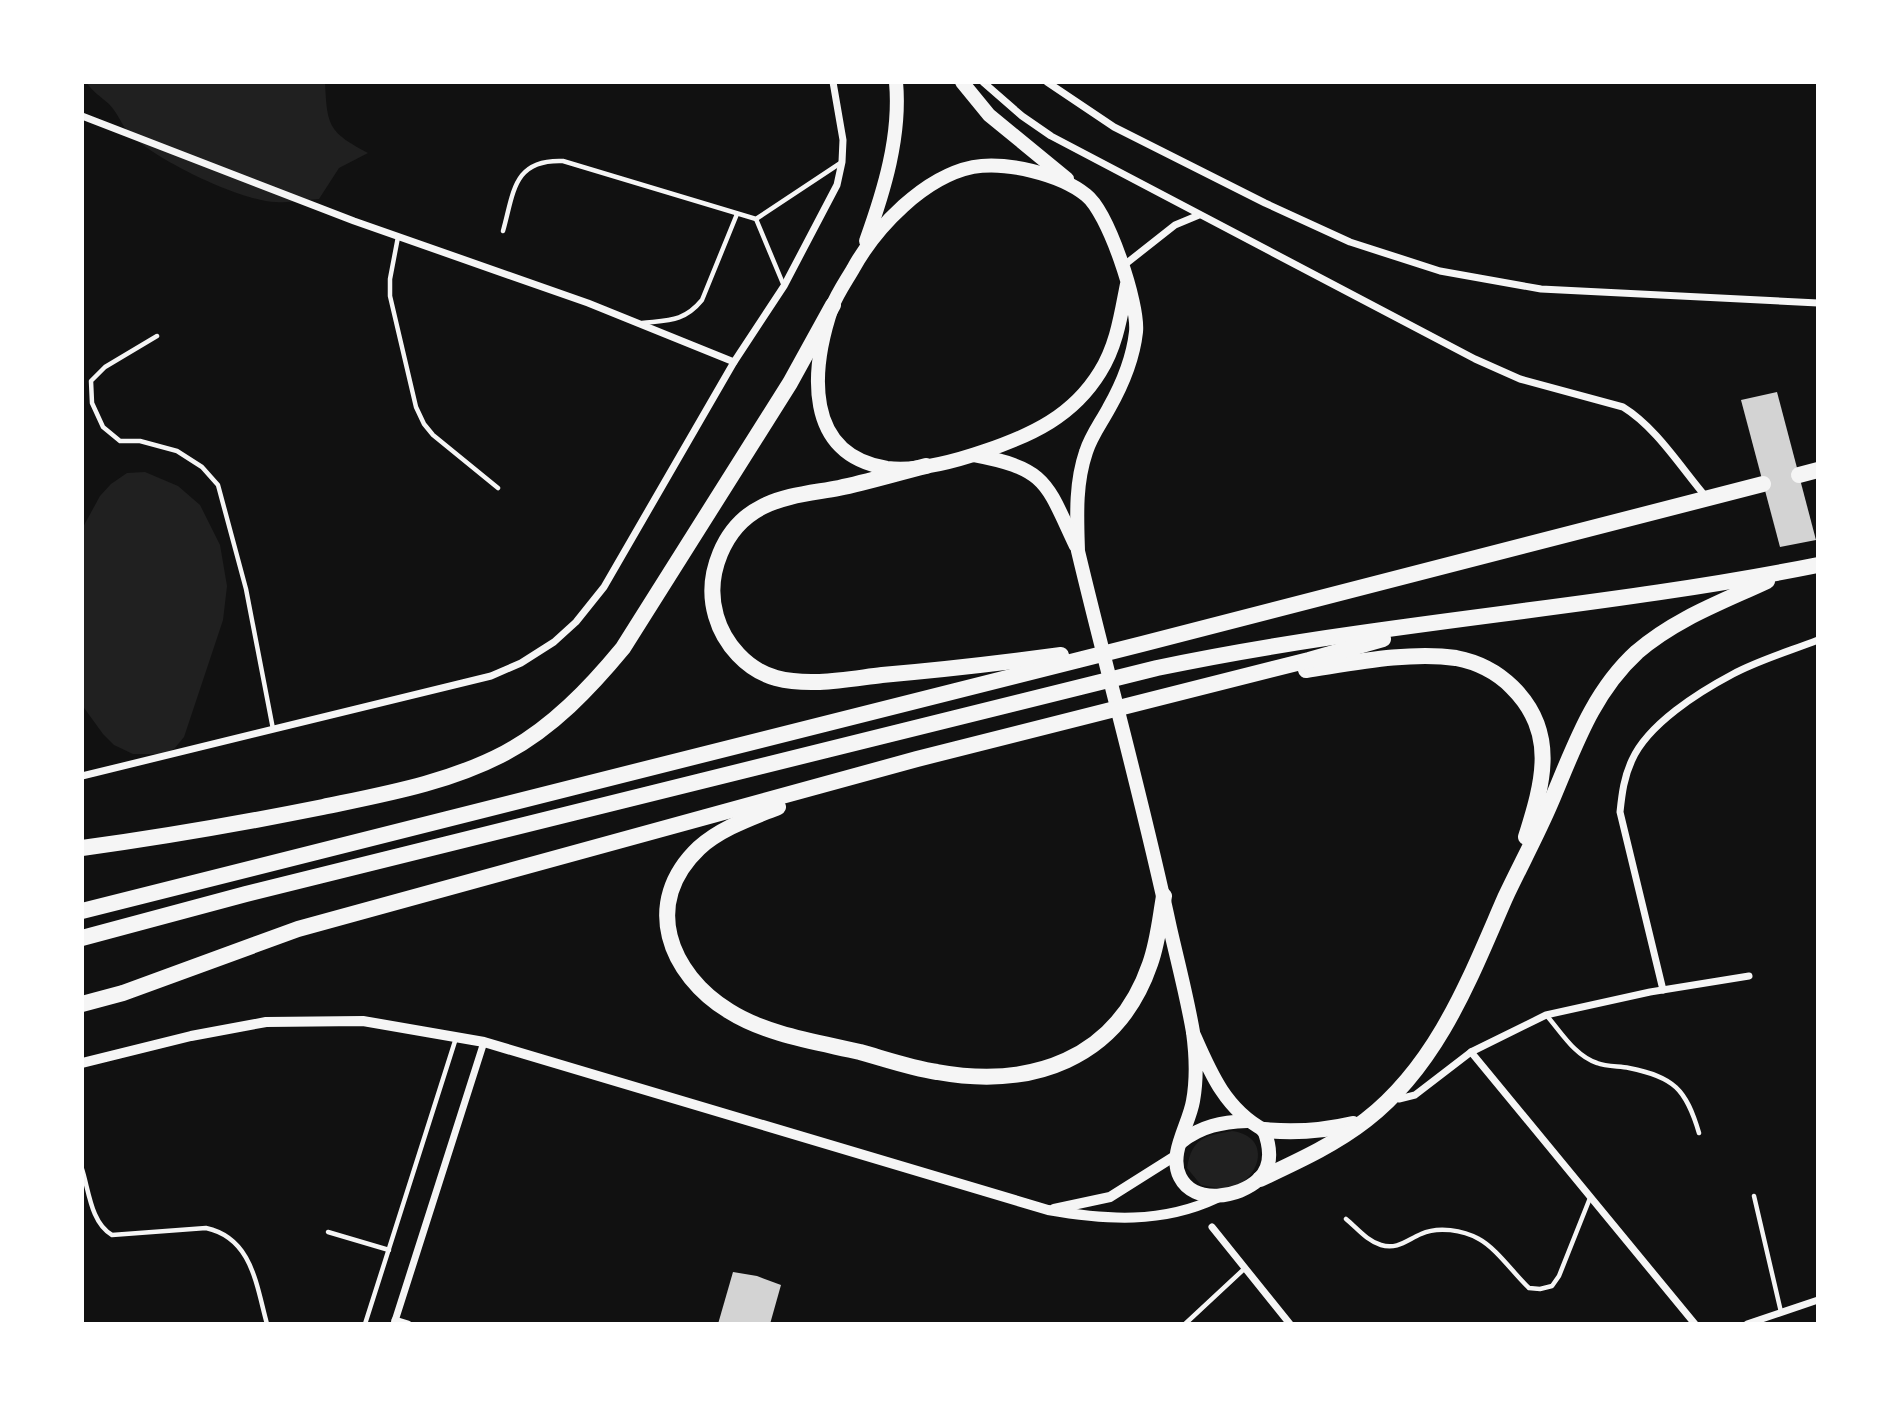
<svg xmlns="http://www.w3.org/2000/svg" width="1900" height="1406" font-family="Manrope,sans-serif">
  <rect width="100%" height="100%" fill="#111"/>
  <g fill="#202020">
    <path d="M86,82h239c2,45 4,50 43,71l-29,15 -20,31c-14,1 -29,4 -43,3 -36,-1 -125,-44 -149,-71 -6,-8 -10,-19 -18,-27 -8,-7 -16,-12 -23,-22z"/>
    <polygon points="145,472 178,486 200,505 220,545 227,586 223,620 184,737 174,749 162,754 133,754 114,745 103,734 82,705 82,529 100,496 111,484 127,473"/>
    <path d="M1232,1131c42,6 27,50 -2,57 -8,2 -20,-2 -29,-3l-14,-17c5,-30 17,-32 45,-37z"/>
  </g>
  <g fill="#d3d3d3">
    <polygon points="1777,392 1816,540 1780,547 1741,400"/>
    <polygon points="733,1272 757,1276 781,1285 770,1324 718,1324"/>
  </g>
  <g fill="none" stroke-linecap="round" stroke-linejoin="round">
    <g stroke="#f5f5f5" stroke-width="4.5">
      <polyline points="756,219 784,286"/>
      <path d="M503,231c11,-39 10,-72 60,-70l193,58 86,-57"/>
      <polyline points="398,237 390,279 390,296 416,407 424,424 433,435 498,488"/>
      <path d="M642,323c26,-3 42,-1 60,-23l35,-86"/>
      <polyline points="157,336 105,367 91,381 92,403 103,427 120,441 140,441 177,451 202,467 218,485 246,589 273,729"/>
      <path d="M1547,1016c14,16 28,40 50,47 10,4 22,3 32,5 45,9 57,21 70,65"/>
      <path d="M82,1169c7,22 9,54 30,66l94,-7c46,10 50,56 61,96"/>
      <polyline points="1754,1196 1781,1312"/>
      <path d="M1346,1219c11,9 21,22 35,26 16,5 26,-5 40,-11 17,-8 42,-4 58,5 17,9 35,35 50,49l11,1 12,-3 7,-10 31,-78"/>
      <polyline points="328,1232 389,1250"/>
      <polyline points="365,1324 456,1038"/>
      <polyline points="1185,1324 1244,1269"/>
    </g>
    <g stroke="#f5f5f5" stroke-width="7">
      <path d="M983,82l39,34 29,20 424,223 45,20 103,28c34,21 58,61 84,91"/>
      <polyline points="1047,82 1114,127 1265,203 1350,242 1440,271 1541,289 1818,303"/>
      <polyline points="82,116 354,221 588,303 734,362"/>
      <polyline points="1123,266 1175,225 1199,215"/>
      <polyline points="82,776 491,676 521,663 554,642 576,622 604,587 734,362 784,286 837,185 842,162 843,140 833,82"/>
      <path d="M1663,990l-43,-178c2,-19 4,-35 12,-52 16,-36 67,-68 101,-86 26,-14 57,-23 85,-34"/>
      <polyline points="1471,1052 1695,1324"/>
      <polyline points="1393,1097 1399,1099 1415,1095 1471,1052 1546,1015 1650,992 1749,976"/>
      <polyline points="1212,1227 1290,1324"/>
      <polyline points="395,1320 408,1324"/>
      <polyline points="394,1324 484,1042"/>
      <polyline points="1747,1324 1818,1300"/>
    </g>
    <g stroke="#f5f5f5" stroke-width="10">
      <path d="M82,1063l109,-27 75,-14 97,-1 121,21 564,168c58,10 114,14 169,-12"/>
      <polyline points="1054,1209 1110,1197 1175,1156"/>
    </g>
    <g stroke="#f5f5f5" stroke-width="14">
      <polyline points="962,82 989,115 1067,179"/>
      <path d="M866,241c18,-50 35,-105 30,-159"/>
      <path d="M1127,284c-6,30 -10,61 -27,88 -27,44 -68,63 -115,79 -29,10 -67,21 -98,17 -84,-13 -76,-99 -55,-161 5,-13 14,-26 21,-38 23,-42 71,-92 120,-102 32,-6 87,7 113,28 22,17 53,109 50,137 -3,27 -14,53 -27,76 -8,15 -18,28 -23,44 -11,32 -9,66 -8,99 30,126 65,250 92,377 8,35 17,69 23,104 3,22 4,47 0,69 -4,24 -25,53 -13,76 14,28 59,21 79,2 14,-13 11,-33 5,-49 -39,-21 -54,-58 -71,-97"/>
      <path d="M974,455c74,14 72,28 102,91"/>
      <path d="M1181,1142c20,-16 41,-20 66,-21"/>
    </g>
    <g stroke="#f5f5f5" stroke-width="16">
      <path d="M926,466c-29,7 -58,16 -87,22 -26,5 -54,7 -77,19 -38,19 -58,68 -46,109 8,28 31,54 60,62 34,9 72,1 106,-3 59,-5 119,-12 179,-20"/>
      <polyline points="1799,475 1818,470"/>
      <path d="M1306,670c46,-7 104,-19 150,-12 21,4 41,14 56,29 46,45 31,96 14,150"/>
      <path d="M778,807c-27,11 -57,21 -79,41 -58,55 -30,126 30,163 38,24 88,31 131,41 25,7 51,16 77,20 94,17 180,-12 213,-108 8,-22 10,-45 14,-68"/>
      <path d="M82,848c81,-11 161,-25 241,-41 62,-13 125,-24 182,-54 47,-25 85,-65 118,-105l167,-265 43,-78"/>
      <polyline points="82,911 1142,644 1763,484"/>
      <path d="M82,938l164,-44 911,-226c218,-46 442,-59 661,-103"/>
      <polyline points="82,1004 123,993 298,929 917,759 1309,660 1383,639"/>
      <path d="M1264,1130c31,3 59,1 89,-6"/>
      <path d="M1260,1179c36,-17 74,-34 106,-59 72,-56 104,-142 139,-222 15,-32 32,-63 46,-96 23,-54 41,-109 86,-150 38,-33 85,-50 130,-71"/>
    </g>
  </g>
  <rect width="1900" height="1406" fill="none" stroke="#ffffff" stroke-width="168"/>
</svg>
